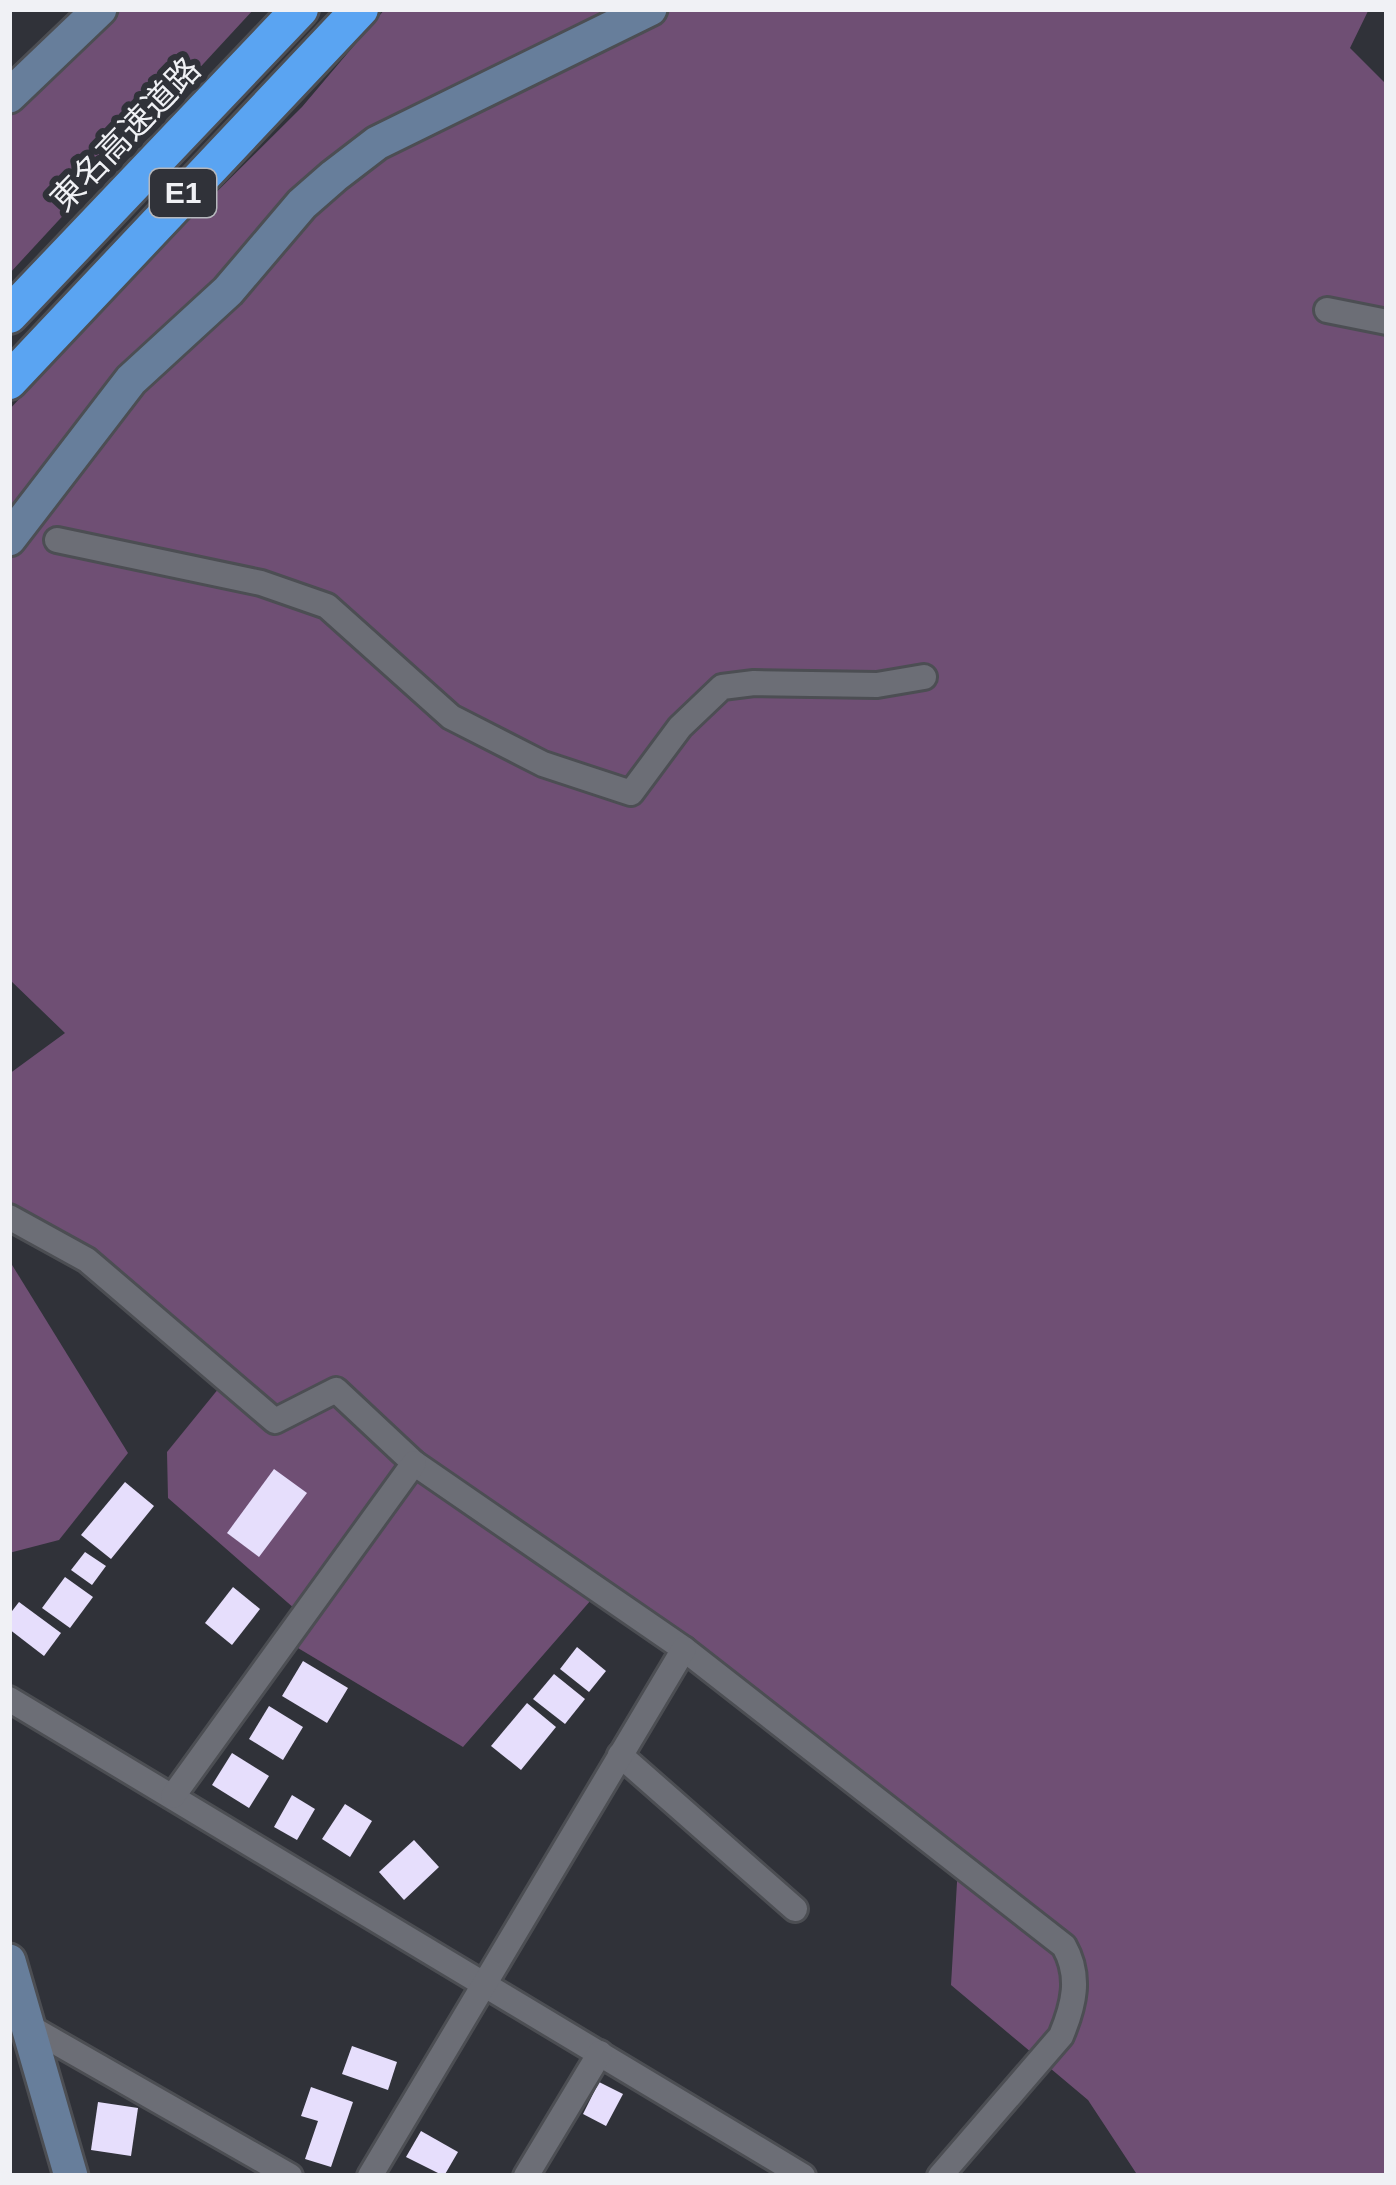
<svg xmlns="http://www.w3.org/2000/svg" width="1396" height="2185" font-family="Arial,'Noto Sans JP',sans-serif">
  <rect width="100%" height="100%" fill="#303239"/>
  <g fill="#6f4f74">
    <polygon points="92,9 254,9 9,274 9,81"/>
    <polygon points="385,9 1369,9 1350,48 1387,85 1387,2176 1138,2176 1088,2100 951,1985 959,1848 854,1782 598,1592 463,1747 293,1645 303,1616 168,1498 167,1452 219,1388 275,1421 9,1213 9,1074 65,1033 9,979 9,410 130,278 302,107"/>
    <polygon points="9,1260 128,1453 59,1540 9,1553"/>
  </g>
  <g fill="#e6defc">
    <polygon points="274,1469 307,1493 259,1557 227,1533"/>
    <polygon points="125,1482 154,1506 111,1559 81,1535"/>
    <polygon points="85,1552 106,1566 92,1585 71,1570"/>
    <polygon points="65,1577 93,1597 70,1628 42,1608"/>
    <polygon points="233,1587 260,1609 232,1645 205,1623"/>
    <polygon points="19,1602 61,1633 44,1656 9,1629 9,1615"/>
    <polygon points="577,1647 606,1671 589,1692 560,1669"/>
    <polygon points="303,1661 348,1688 327,1723 282,1696"/>
    <polygon points="554,1674 585,1699 565,1724 533,1699"/>
    <polygon points="527,1703 556,1727 521,1770 491,1746"/>
    <polygon points="269,1706 303,1727 283,1760 249,1739"/>
    <polygon points="232,1753 269,1776 249,1808 212,1785"/>
    <polygon points="292,1795 315,1809 297,1840 274,1827"/>
    <polygon points="345,1804 372,1821 350,1857 322,1839"/>
    <polygon points="414,1840 439,1867 404,1900 379,1872"/>
    <polygon points="352,2046 397,2062 388,2090 342,2074"/>
    <polygon points="599,2082 623,2094 606,2126 583,2114"/>
    <polygon points="311,2087 353,2102 331,2167 305,2159 318,2121 301,2116"/>
    <polygon points="98,2102 138,2108 131,2156 91,2150"/>
    <polygon points="421,2131 458,2152 444,2176 406,2157"/>
  </g>
  <g fill="none" stroke-linecap="round" stroke-linejoin="round">
    <g stroke="#4c4e53" stroke-width="30">
      <g id="street">
        <polyline points="1327,310 1387,322"/>
        <polyline points="57,540 261,583 327,606 451,717 543,764 631,793 680,727 722,687 754,683 877,685 924,677"/>
        <path d="M9,1217l78,43 188,161 61,-31 78,73 270,186 380,297c17,30 10,59 -3,90l-121,140"/>
        <polyline points="9,1699 803,2176"/>
        <polyline points="620,1755 795,1909"/>
        <polyline points="173,1796 414,1463"/>
        <polyline points="26,2025 290,2176"/>
        <polyline points="370,2176 684,1649"/>
        <polyline points="526,2176 600,2053"/>
      </g>
    </g>
    <g stroke="#4c4e53" stroke-width="39">
      <g id="secondary">
        <polyline points="9,96 100,9"/>
        <polyline points="9,539 131,380 228,291 302,204 334,176 377,143 650,9"/>
        <polyline points="9,1961 71,2176"/>
      </g>
    </g>
    <g stroke="#4c4e53" stroke-width="42">
      <g id="highway">
        <polyline points="9,315 300,9"/>
        <polyline points="9,381 360,9"/>
      </g>
    </g>
    <use href="#street" stroke="#6c6e76" stroke-width="24"/>
    <use href="#secondary" stroke="#677e9b" stroke-width="33"/>
    <use href="#highway" stroke="#5aa4f2" stroke-width="36"/>
  </g>
  <g text-anchor="middle" stroke-width="12" stroke-linejoin="round" paint-order="stroke">
    <rect fill="#303239" stroke="#b6b8bd" stroke-width="3" x="150" y="169" width="66" height="48" rx="9"/>
    <g font-size="30" font-weight="bold" fill="#f0f1f5">
      <text x="183" y="203">E1</text>
    </g>
    <g font-size="33" fill="#f0f1f5" stroke="#303239">
      <text transform="translate(125 134) rotate(-46)" y="12">東名高速道路</text>
    </g>
  </g>
  <rect width="1396" height="2185" fill="none" stroke="#f0f1f5" stroke-width="24"/>
</svg>
